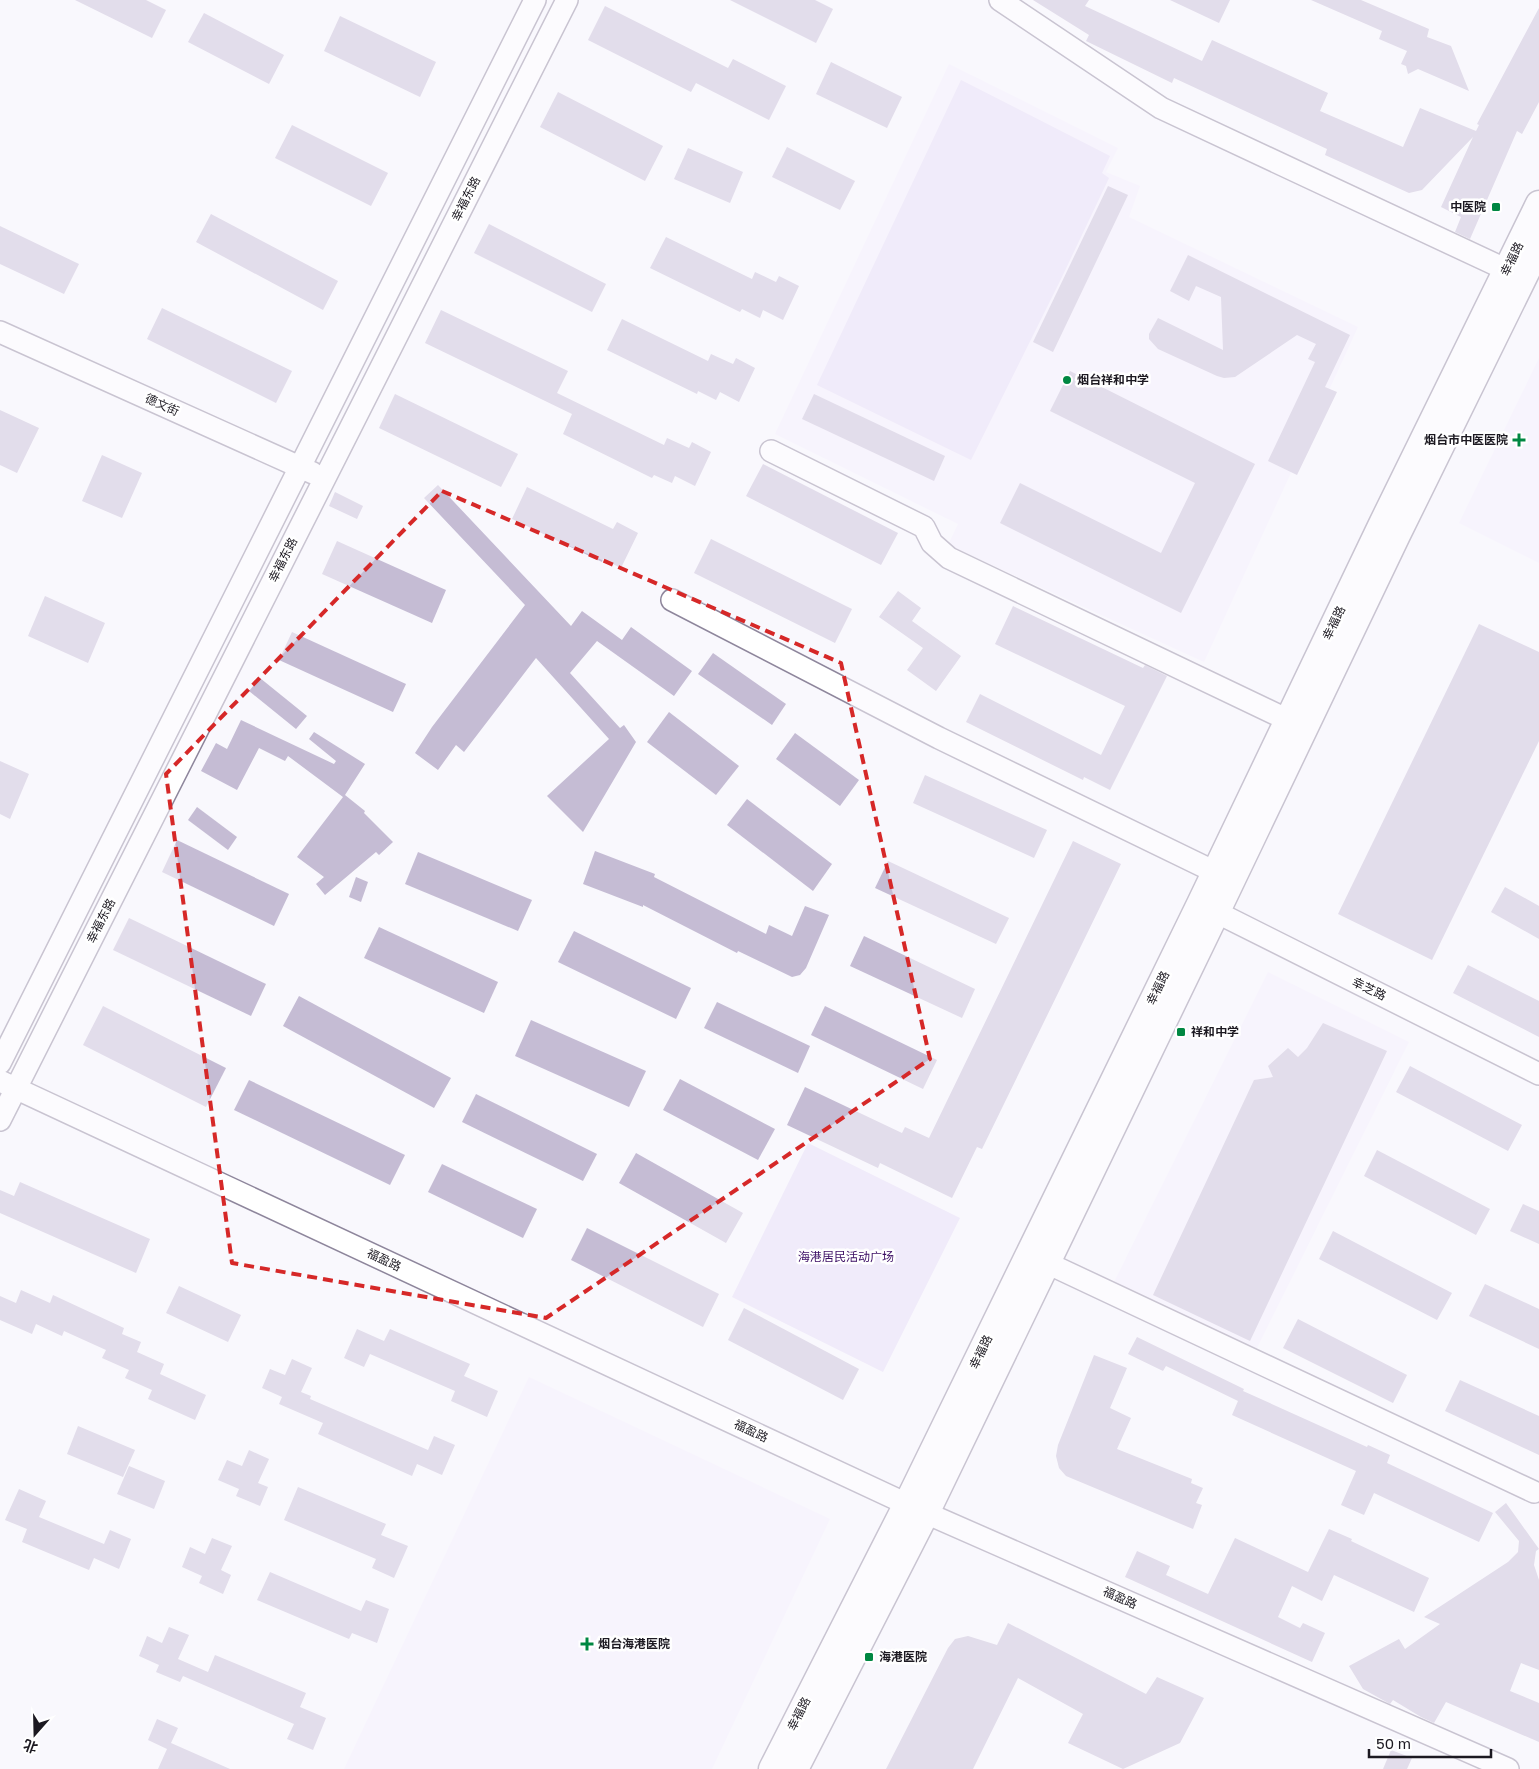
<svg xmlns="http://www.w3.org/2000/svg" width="1539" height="1769" font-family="'Golos Text','Noto Sans SC',sans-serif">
  <rect width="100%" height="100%" fill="#f9f8fd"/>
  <g fill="#f4effc">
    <polygon points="949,64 1118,148 1106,172 1140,186 1129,217 1358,327 1204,662 948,545 958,524 775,434"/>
    <polygon points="1539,358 1539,563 1459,523"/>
    <polygon points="1268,972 1409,1042 1255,1352 1114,1282"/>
    <polygon points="529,1377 830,1519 712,1769 344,1769"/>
  </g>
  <g fill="#e4dbf5">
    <polygon points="961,80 1110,156 1102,173 1109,178 1060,281 971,460 817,385"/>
    <polygon points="808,1143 960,1218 883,1372 732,1297"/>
  </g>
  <g fill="#c5bcd4">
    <polygon points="75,0 146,0 166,10 152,38"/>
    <polygon points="730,0 815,0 833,9 816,43"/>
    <polygon points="1033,0 1089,0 1085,6 1202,61 1212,40 1328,93 1320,111 1403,147 1420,108 1476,131 1479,125 1477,124 1539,8 1539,102 1522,134 1517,131 1470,239 1455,232 1461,217 1441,207 1473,137 1422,190 1409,193 1325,155 1327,149 1174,78 1172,83 1086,41 1089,35"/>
    <polygon points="1170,0 1230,0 1219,23"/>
    <polygon points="1311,0 1361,0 1429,29 1427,37 1451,46 1469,91 1418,69 1408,74 1406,66 1401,64 1407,51 1379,39 1382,31"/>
    <polygon points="605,6 728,68 733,59 786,86 769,120 696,83 691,92 588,40"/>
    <polygon points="204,13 284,55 269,84 188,42"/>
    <polygon points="340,16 436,62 420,97 324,51"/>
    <polygon points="831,62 902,97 887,128 816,94"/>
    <polygon points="558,92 663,146 645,181 540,127"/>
    <polygon points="292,125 388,173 371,206 275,158"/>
    <polygon points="787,147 855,181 840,210 772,177"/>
    <polygon points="688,148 743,172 730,203 674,179"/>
    <polygon points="1108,186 1128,195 1053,352 1033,342"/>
    <polygon points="211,214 338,281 323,310 196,242"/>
    <polygon points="489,224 606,284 592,312 474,253"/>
    <polygon points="0,226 79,264 64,294 0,264"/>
    <polygon points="666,237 752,279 755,272 776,282 779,276 799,286 783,320 763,310 760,318 742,309 740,312 650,268"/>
    <polygon points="1188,255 1350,335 1325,387 1337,392 1297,475 1268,461 1315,362 1308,359 1316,344 1297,335 1235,377 1224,378 1217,376 1158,349 1149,339 1149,334 1158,318 1223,350 1221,297 1196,286 1189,301 1170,291"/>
    <polygon points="162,308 292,371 276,403 147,339"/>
    <polygon points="441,310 568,371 557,393 664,445 667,438 689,448 692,442 711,452 695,486 675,476 672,483 654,475 652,478 563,434 572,414 425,343"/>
    <polygon points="622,319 708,361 711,354 733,364 736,358 755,368 739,402 720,392 716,400 698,391 697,394 607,350"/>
    <polygon points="1070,371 1255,464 1181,613 1000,523 1020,483 1161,553 1195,483 1050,411"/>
    <polygon points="395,394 518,454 501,487 379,428"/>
    <polygon points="814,394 945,456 934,481 802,419"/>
    <polygon points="0,410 39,428 17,473 0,465"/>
    <polygon points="102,455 142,473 122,518 82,501"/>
    <polygon points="763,464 898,533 881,565 746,496"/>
    <polygon points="438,485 571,626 582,611 622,640 631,627 692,671 674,696 597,641 570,673 620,728 624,725 636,742 583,832 547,796 609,739 536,658 464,752 456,745 438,770 415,753 432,727 525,605 424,498"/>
    <polygon points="527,487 613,529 617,522 638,533 621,568 603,559 602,562 512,519"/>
    <polygon points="335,492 363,506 357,519 329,506"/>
    <polygon points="711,539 852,609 835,643 694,573"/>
    <polygon points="337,541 446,590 432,623 322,574"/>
    <polygon points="898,591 921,608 912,621 961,656 936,691 907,670 923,648 879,617"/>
    <polygon points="45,596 105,623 88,663 28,636"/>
    <polygon points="1013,606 1143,668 1145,665 1167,676 1110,790 1084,777 1083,780 966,722 980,694 1101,755 1125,706 995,644"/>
    <polygon points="1479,624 1539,652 1539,741 1432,960 1338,914"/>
    <polygon points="292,632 406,684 393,712 279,660"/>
    <polygon points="713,653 786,704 772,725 698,674"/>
    <polygon points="260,678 307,716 296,729 249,691"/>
    <polygon points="669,712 739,766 716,795 647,742"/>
    <polygon points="241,720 334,764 336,761 309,739 314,732 365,764 345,795 365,811 364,813 393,842 379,855 376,852 325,895 316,884 324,877 297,857 343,797 288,756 285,761 259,748 237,790 201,771 216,743 227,749"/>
    <polygon points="795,733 859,780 840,806 776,759"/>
    <polygon points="0,761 29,774 10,819 0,814"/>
    <polygon points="925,775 1047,830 1034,858 913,803"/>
    <polygon points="747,799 832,864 813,891 727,825"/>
    <polygon points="197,807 237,837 228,850 188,820"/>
    <polygon points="177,840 289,894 274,926 162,872"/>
    <polygon points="1073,841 1121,864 982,1149 977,1147 952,1198 880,1163 878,1168 787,1125 805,1087 902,1133 905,1127 929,1138"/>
    <polygon points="595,851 655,874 654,877 766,934 769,925 792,936 805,906 829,915 806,968 800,975 792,977 738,951 737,953 643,905 643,907 583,884"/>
    <polygon points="418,852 532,900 518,931 405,884"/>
    <polygon points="888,861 1009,918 996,944 875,888"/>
    <polygon points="356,877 368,882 361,902 349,897"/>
    <polygon points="1505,887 1539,906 1539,939 1491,912"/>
    <polygon points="129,918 266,984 251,1016 113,950"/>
    <polygon points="379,927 498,982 484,1013 364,958"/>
    <polygon points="574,931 691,988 676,1019 558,962"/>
    <polygon points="864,936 975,989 962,1018 850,966"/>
    <polygon points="1468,965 1539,1001 1539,1037 1453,993"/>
    <polygon points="299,996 451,1078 434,1108 283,1026"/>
    <polygon points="717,1002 810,1046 798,1073 704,1028"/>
    <polygon points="103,1006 226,1068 206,1107 83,1045"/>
    <polygon points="825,1006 937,1060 923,1089 811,1035"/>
    <polygon points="531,1020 646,1071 629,1107 515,1056"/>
    <polygon points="1323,1023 1387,1051 1250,1341 1153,1295 1254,1080 1273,1077 1268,1066 1288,1048 1298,1057 1307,1048"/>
    <polygon points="1410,1066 1522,1125 1508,1151 1396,1092"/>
    <polygon points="680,1079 775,1129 758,1160 663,1110"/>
    <polygon points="249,1080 405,1155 390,1185 234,1110"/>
    <polygon points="476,1094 597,1154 583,1181 462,1122"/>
    <polygon points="1377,1150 1490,1209 1476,1235 1364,1176"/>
    <polygon points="636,1153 743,1213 726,1243 619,1183"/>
    <polygon points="442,1164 537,1209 523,1238 428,1192"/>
    <polygon points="20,1182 150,1239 136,1273 0,1213 0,1190 14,1196"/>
    <polygon points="1523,1204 1539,1211 1539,1244 1510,1231"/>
    <polygon points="587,1228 719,1294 703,1327 571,1260"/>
    <polygon points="1333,1231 1452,1293 1437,1320 1319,1259"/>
    <polygon points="1485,1284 1539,1309 1539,1349 1469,1316"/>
    <polygon points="179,1286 241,1315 228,1342 166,1313"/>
    <polygon points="21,1290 50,1303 53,1295 124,1328 122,1334 141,1342 137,1352 164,1364 160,1374 206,1395 195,1420 148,1399 152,1390 125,1378 129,1370 102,1358 106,1350 64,1331 62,1336 36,1324 32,1334 0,1320 0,1296 16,1303"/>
    <polygon points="744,1308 859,1369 843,1400 728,1340"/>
    <polygon points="1298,1319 1407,1375 1393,1403 1283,1348"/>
    <polygon points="357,1329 384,1341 390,1329 470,1364 464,1376 498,1391 487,1417 451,1401 455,1391 370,1354 364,1367 344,1358"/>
    <polygon points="1137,1337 1244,1389 1243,1391 1367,1447 1368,1445 1390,1455 1387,1463 1493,1513 1479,1542 1374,1493 1364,1515 1341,1505 1356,1471 1232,1415 1238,1401 1166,1366 1163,1371 1128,1354"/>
    <polygon points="1094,1355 1127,1368 1110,1408 1131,1418 1117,1449 1192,1479 1191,1483 1203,1488 1196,1503 1202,1505 1193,1529 1066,1476 1059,1468 1056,1456 1058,1445"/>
    <polygon points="292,1359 312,1368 301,1392 311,1396 310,1399 428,1450 434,1436 455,1445 442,1475 417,1464 412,1476 318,1434 323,1423 279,1404 282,1397 262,1388 270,1369 285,1375"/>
    <polygon points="1460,1380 1539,1416 1539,1455 1445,1411"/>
    <polygon points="78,1426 135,1450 123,1477 67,1454"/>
    <polygon points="249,1450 269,1459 258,1483 268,1487 260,1506 236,1496 239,1489 218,1480 227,1460 242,1466"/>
    <polygon points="129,1466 165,1481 154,1509 117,1494"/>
    <polygon points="298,1487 386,1524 381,1535 408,1546 394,1578 372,1568 376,1559 284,1520"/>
    <polygon points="19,1489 46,1501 39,1517 104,1544 110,1530 131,1539 119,1569 94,1558 89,1570 22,1542 27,1529 5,1520"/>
    <polygon points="1506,1503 1539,1549 1536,1551 1534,1565 1539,1580 1539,1670 1521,1663 1510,1691 1539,1703 1539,1742 1446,1702 1434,1723 1421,1717 1393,1700 1390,1704 1363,1689 1349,1666 1399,1639 1405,1649 1440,1624 1424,1617 1508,1562 1518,1552 1519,1541 1495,1512"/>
    <polygon points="1329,1529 1352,1539 1351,1541 1429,1578 1414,1612 1334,1575 1322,1601 1292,1586 1278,1617 1300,1628 1303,1623 1325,1633 1312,1662 1125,1577 1137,1551 1170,1566 1166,1575 1208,1594 1235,1538 1308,1572"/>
    <polygon points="212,1538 232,1546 221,1570 231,1575 223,1594 199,1583 202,1576 182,1567 190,1547 205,1554"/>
    <polygon points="270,1572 361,1611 366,1600 389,1609 377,1643 352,1633 349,1639 257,1600"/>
    <polygon points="1008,1623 1146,1694 1157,1677 1204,1698 1180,1743 1123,1769 1068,1743 1083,1714 1018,1678 973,1769 886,1769 948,1648 955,1639 968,1636 997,1645"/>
    <polygon points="169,1627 189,1635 178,1659 208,1672 215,1655 306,1693 300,1707 326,1718 313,1750 287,1739 294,1724 183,1676 180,1682 156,1672 159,1665 139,1656 147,1636 162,1643"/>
    <polygon points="157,1719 178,1728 171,1743 230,1769 158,1769 167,1749 148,1740"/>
    <polygon points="1391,1750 1412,1758 1407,1769 1383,1769"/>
  </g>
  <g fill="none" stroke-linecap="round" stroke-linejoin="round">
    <g stroke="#8e869c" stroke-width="24">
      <g id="minor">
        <polyline points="1000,0 1161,108 1507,270"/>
        <polyline points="0,332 313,473"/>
        <polyline points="771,451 924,527 932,543 949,558 1288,720"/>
        <polyline points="672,600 939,738 1215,872"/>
        <polyline points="1202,905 1539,1074"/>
        <polyline points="0,1063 535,0"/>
        <polyline points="0,1081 926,1513 1508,1769"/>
        <polyline points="0,1120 567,0"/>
        <polyline points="1047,1263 1534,1492"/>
      </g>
    </g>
    <g stroke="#8e869c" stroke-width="29">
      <g id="major">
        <polyline points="772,1769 907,1504 1200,904 1381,526 1539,204"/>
        <polyline points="795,1769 926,1513 1216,913 1397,535 1539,246"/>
      </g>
    </g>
    <use href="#minor" stroke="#fff" stroke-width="21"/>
    <use href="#major" stroke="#fff" stroke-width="26"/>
  </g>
  <path d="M0 0H1539V1769H0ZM442,491l399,172 89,396 -384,259 -314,-55 -66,-489z" fill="#f9f8fd" fill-opacity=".55" fill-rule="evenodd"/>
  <path fill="none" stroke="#d62828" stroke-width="4" stroke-dasharray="10 6" stroke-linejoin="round" d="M442,491l399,172 89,396 -384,259 -314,-55 -66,-489z"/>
  <g fill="#008742" stroke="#fff" stroke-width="2">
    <rect x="1491" y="202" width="10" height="10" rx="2.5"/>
    <circle cx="1067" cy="380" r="5"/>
    <path d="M1516.5 432.5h5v5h5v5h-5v5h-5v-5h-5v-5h5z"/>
    <rect x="1176" y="1027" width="10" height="10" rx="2.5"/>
    <path d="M584.5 1636.5h5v5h5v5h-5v5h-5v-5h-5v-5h5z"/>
    <rect x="864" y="1652" width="10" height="10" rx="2.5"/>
  </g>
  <g text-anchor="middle" stroke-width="5" stroke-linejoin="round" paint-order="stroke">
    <g font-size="12" fill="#1c1921" stroke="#fff">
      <text transform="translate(466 199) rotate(-63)" y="4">幸福东路</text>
      <text transform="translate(1512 259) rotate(-64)" y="4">幸福路</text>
      <text transform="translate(162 405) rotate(24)" y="4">德文街</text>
      <text transform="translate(283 560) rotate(-63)" y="4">幸福东路</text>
      <text transform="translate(1334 623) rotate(-64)" y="4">幸福路</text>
      <text transform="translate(101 921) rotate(-63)" y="4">幸福东路</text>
      <text transform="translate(1158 988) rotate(-64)" y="4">幸福路</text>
      <text transform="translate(1369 989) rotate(26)" y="4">幸芝路</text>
      <text transform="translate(384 1260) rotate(25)" y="4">福盈路</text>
      <text transform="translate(981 1352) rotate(-64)" y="4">幸福路</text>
      <text transform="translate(751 1431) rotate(25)" y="4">福盈路</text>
      <text transform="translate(1120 1598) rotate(24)" y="4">福盈路</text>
      <text transform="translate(799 1714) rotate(-63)" y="4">幸福路</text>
    </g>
    <g font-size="12" font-weight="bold" fill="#1c1921" stroke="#fff" text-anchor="start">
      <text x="1486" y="211" text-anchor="end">中医院</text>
      <text x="1077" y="384">烟台祥和中学</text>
      <text x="1508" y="444" text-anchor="end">烟台市中医医院</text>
      <text x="1191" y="1036">祥和中学</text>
      <text x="598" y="1648">烟台海港医院</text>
      <text x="879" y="1661">海港医院</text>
    </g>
    <g font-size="12" fill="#3a0c63" stroke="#fff">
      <text x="846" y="1261">海港居民活动广场</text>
    </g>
  </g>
  <g transform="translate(35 1734) rotate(200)" stroke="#ffffff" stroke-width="4" paint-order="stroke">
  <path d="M0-4L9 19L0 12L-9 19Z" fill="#1c1921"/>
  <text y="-8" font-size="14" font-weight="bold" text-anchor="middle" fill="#1c1921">北</text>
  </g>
  <path d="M1369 1749v8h122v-8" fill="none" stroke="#1c1921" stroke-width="2.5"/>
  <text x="1376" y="1749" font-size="15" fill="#1c1921" stroke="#ffffff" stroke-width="4" paint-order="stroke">50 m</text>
</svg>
